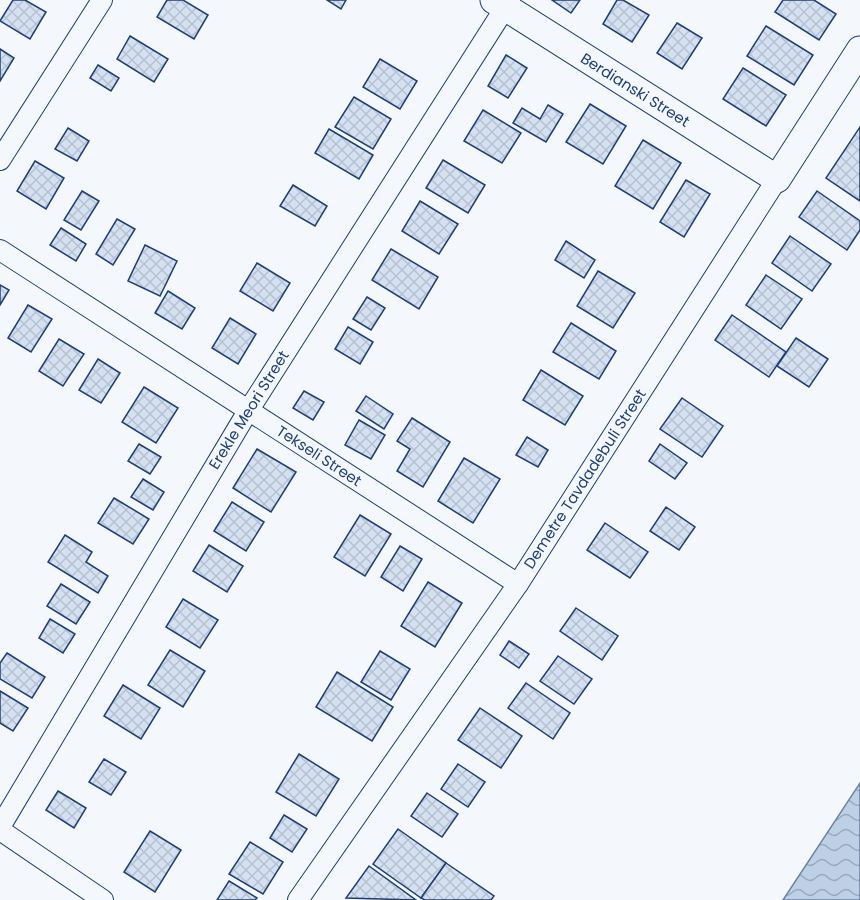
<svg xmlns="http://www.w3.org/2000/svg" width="860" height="900" font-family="Poppins,sans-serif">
  <defs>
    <pattern id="water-waves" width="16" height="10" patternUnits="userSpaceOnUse" patternTransform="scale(1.5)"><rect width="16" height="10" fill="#bed0e5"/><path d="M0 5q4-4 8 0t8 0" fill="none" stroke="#9aaabe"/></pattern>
    <pattern id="building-cross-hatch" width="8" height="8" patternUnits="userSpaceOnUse" patternTransform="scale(1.5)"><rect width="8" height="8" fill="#d5e0f0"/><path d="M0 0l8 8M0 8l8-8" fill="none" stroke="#b6c1d1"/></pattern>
  </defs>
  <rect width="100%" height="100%" fill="#f4f7fb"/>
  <polygon fill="url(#water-waves)" stroke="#687fa3" stroke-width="1.5" points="860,783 860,900 783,900"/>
  <g fill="url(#building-cross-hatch)" stroke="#1d3f73" stroke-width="1.5">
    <polygon points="13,0 25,0 46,12 30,39 0,21"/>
    <polygon points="167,0 183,0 208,15 194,39 157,17"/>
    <polygon points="327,0 346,0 341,9"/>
    <polygon points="552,0 580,0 571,13"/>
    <polygon points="617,0 623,0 649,15 632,42 603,24"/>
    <polygon points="783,0 814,0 836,14 819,40 775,12"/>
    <polygon points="677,23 702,38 682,69 657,53"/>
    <polygon points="766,26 813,55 794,85 747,56"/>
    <polygon points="130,36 168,59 154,82 117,59"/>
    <polygon points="0,49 14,58 0,81"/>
    <polygon points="506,55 527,68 508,98 488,86"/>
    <polygon points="380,59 417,81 400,109 363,87"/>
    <polygon points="98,65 119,78 111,91 90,78"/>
    <polygon points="743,68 786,95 766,126 723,99"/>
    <polygon points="354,97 391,119 373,149 335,127"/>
    <polygon points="590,104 626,126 603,164 566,142"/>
    <polygon points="548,105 563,114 546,142 513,123 522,108 540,119"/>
    <polygon points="483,110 521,133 502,163 464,141"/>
    <polygon points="860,127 860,201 826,178"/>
    <polygon points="68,128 89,141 77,161 55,149"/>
    <polygon points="329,129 373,155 359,179 315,153"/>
    <polygon points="643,140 681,163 653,209 615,186"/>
    <polygon points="443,160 485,185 468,213 426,188"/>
    <polygon points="35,161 64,178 46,209 17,191"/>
    <polygon points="686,180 710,194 684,237 660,222"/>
    <polygon points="293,185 327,206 315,226 280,206"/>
    <polygon points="82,191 99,201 81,230 64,220"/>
    <polygon points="817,191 860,221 860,230 847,250 799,217"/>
    <polygon points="420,201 458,224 439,254 402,231"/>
    <polygon points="117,219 135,229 113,265 96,254"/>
    <polygon points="61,228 86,244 76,261 50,245"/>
    <polygon points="790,236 831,264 812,291 772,263"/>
    <polygon points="566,241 595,260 584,278 555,260"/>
    <polygon points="145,245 177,261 160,296 128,281"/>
    <polygon points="391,249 438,277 419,309 372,280"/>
    <polygon points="257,263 290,283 273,311 240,291"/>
    <polygon points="598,271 635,293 613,328 577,306"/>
    <polygon points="766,275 802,299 781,329 746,305"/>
    <polygon points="0,285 9,290 0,305"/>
    <polygon points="168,291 195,308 182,329 155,313"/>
    <polygon points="367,297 385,308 371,330 353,319"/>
    <polygon points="28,305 52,319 31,352 8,338"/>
    <polygon points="732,315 786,352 769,377 715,340"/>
    <polygon points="230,318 256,334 238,364 212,348"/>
    <polygon points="571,323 616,351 599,379 553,352"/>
    <polygon points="348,327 373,342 360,364 335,349"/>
    <polygon points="796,338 828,359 809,387 777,366"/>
    <polygon points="59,339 84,354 63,386 39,371"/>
    <polygon points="98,359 120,373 101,403 79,390"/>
    <polygon points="541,370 583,396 565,425 523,400"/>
    <polygon points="144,387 178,408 156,443 122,422"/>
    <polygon points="304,391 324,402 313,420 293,408"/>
    <polygon points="366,396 393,414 384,429 356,411"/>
    <polygon points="682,398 723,426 702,457 660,429"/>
    <polygon points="412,418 450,442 423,487 397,471 410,449 397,441"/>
    <polygon points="359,420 385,435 371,459 345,445"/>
    <polygon points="527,437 548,450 538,467 516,455"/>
    <polygon points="139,444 161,457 150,474 128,461"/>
    <polygon points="660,444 687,463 675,479 649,461"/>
    <polygon points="257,449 296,472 271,512 233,488"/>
    <polygon points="464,458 500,479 473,523 438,501"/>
    <polygon points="143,479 164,492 153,510 131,497"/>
    <polygon points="114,498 149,519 133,544 98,523"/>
    <polygon points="232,502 264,522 246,551 214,531"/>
    <polygon points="666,507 695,527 679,550 650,531"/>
    <polygon points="360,515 391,534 365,576 334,557"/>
    <polygon points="605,523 648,552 630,578 587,550"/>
    <polygon points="65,535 92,552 86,562 108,576 98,593 48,562"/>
    <polygon points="209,545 243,566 227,592 193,571"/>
    <polygon points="400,546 422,559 403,591 381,577"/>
    <polygon points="428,582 462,603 435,647 401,626"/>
    <polygon points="61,584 90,602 76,624 47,606"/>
    <polygon points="183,599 218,620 200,648 166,627"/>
    <polygon points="576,608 618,636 602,660 560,631"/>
    <polygon points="50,619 75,634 63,653 39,638"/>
    <polygon points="509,641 529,654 519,668 500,655"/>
    <polygon points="170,650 205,671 183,707 148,685"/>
    <polygon points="380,651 410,669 391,700 361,682"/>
    <polygon points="7,653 45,677 32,698 0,679 0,663"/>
    <polygon points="558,656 592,679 574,704 540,681"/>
    <polygon points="337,672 393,707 372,741 316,707"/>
    <polygon points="526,683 570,713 553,739 508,708"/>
    <polygon points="123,685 160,708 141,739 104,716"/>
    <polygon points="0,691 28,708 13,731 0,723"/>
    <polygon points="480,708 522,736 501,768 458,740"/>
    <polygon points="299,754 339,779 316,816 276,792"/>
    <polygon points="104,759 126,772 111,795 89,782"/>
    <polygon points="458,764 485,782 468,807 441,789"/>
    <polygon points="58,791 86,808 74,828 46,810"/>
    <polygon points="427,793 458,814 442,837 411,816"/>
    <polygon points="284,815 307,829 292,852 270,838"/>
    <polygon points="398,829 446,863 421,898 373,864"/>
    <polygon points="150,831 181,850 155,892 124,872"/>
    <polygon points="250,842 283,862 263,894 229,874"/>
    <polygon points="446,863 494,896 491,900 425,900 421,898"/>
    <polygon points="369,866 416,900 346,898"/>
    <polygon points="229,881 257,898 255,900 217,900"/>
  </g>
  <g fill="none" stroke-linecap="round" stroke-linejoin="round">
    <g stroke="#1d3f73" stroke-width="22">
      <g id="street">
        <polyline points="0,160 102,0"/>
        <polyline points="0,250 518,584"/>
        <polyline points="0,827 248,411 510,0"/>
        <polyline points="0,830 103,900"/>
        <polyline points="298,900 518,584 777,179"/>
      </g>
    </g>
    <g stroke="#1d3f73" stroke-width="29">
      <polyline id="secondary" points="494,0 777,179 860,50"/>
    </g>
    <use href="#street" stroke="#f4f7fb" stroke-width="20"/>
    <use href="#secondary" stroke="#f4f7fb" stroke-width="27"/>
  </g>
  <g text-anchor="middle" stroke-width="4.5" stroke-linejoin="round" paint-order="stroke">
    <g font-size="15" fill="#1d3f73" stroke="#f4f7fb">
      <text transform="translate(635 90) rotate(32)" y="5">Berdianski Street</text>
      <text transform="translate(249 410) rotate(-58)" y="5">Erekle Meori Street</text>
      <text transform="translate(319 456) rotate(33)" y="5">Tekseli Street</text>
      <text transform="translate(585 479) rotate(-57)" y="5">Demetre Tavdadebuli Street</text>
    </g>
  </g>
</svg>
